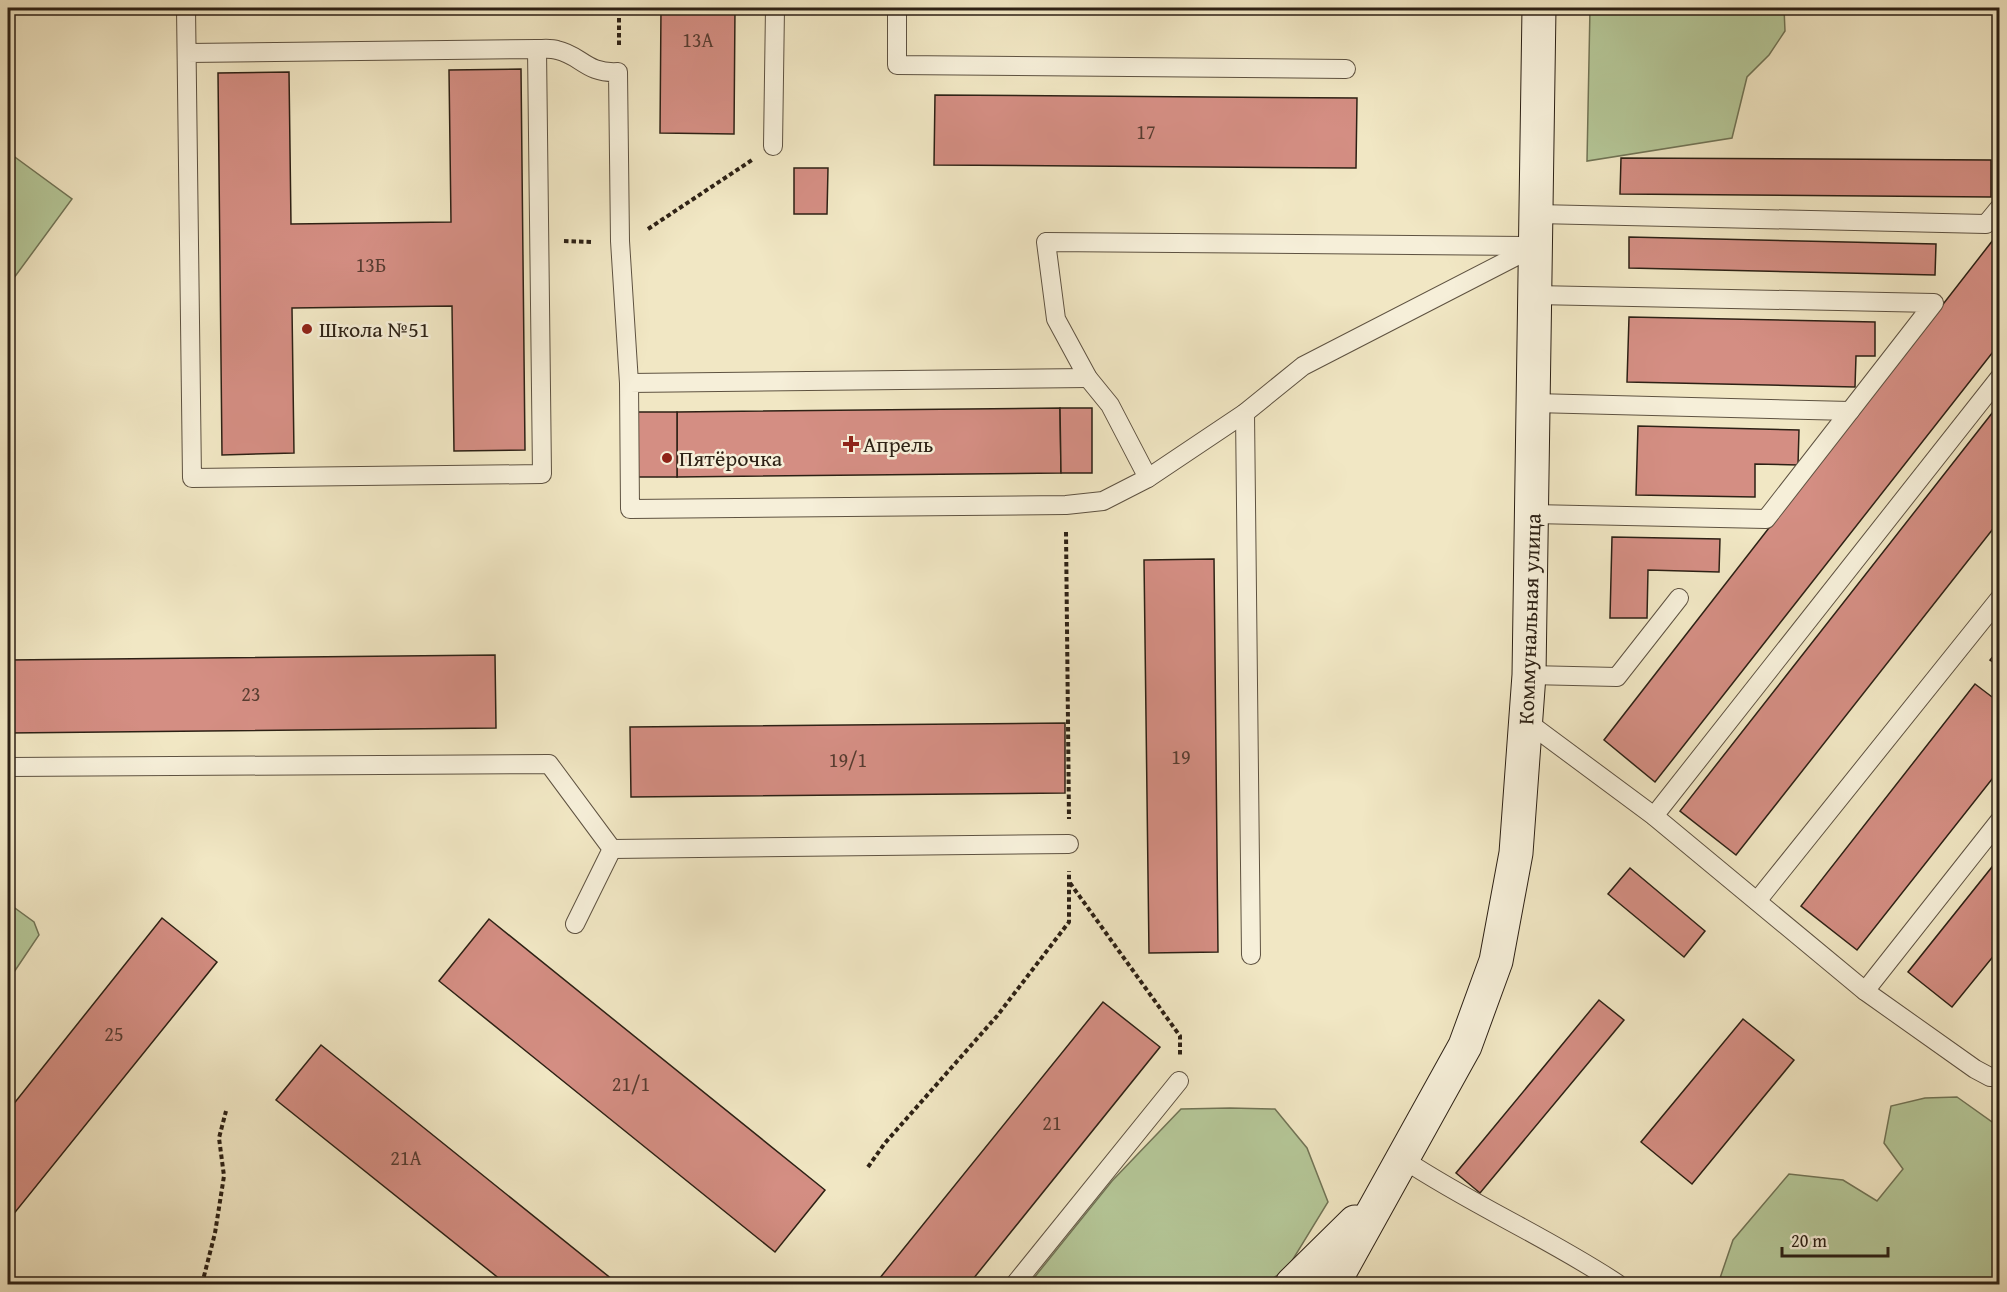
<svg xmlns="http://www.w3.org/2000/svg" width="2007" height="1292" font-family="'Gentium Book Plus',serif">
  <rect width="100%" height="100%" fill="#f1e7c4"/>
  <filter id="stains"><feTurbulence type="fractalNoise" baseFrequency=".00333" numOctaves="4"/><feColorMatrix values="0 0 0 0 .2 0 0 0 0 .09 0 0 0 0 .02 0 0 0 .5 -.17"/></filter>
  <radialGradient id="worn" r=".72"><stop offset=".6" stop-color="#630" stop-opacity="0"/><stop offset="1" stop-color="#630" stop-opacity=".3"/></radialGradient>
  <g fill="#b5c798" stroke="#717456" stroke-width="1.5">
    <polygon points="1590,8 1784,8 1785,31 1769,55 1747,77 1732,138 1587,161"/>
    <polygon points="8,152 72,199 8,286"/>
    <polygon points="8,903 34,922 39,935 8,981"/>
    <polygon points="1957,1097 1999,1127 1999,1284 1718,1284 1733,1240 1789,1174 1843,1180 1877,1201 1903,1169 1884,1143 1891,1106 1925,1098"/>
    <polygon points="1230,1108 1275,1109 1307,1148 1328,1202 1287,1269 1264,1284 1029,1284 1112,1181 1181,1109"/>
  </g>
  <g fill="#d48e83" stroke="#2d2115" stroke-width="1.5">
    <polygon points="661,8 735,8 734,134 660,133"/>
    <polygon points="521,69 525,450 454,451 452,306 292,308 294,453 222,455 218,73 289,72 291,224 451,222 449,70"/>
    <polygon points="935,95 1357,98 1356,168 934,165"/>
    <polygon points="1621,158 1991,160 1991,197 1620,194"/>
    <polygon points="794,168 828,168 827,214 794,214"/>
    <polygon points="2000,231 2000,343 1655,782 1604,740"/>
    <polygon points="1629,237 1936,244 1935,275 1629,268"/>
    <polygon points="1629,317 1875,322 1875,356 1856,356 1855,387 1627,382"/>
    <polygon points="2000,403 2000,520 1736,855 1680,811"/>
    <polygon points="1060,408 1061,473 677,477 677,412"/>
    <polygon points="1060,408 1092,408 1092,473 1061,473"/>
    <rect x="638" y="412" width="39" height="65"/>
    <polygon points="1638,426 1799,430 1798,465 1755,464 1755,497 1636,495"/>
    <polygon points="1612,537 1720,539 1719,572 1648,570 1647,618 1610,618"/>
    <polygon points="1214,559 1218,952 1149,953 1144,560"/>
    <polygon points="2000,648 2000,667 1990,660"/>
    <polygon points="495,655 496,728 8,733 8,660"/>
    <polygon points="1975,684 2000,703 2000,769 1857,950 1801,906"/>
    <polygon points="1065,723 1065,793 631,797 630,727"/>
    <polygon points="2000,857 2000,948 1952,1007 1908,972"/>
    <polygon points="1630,868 1705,931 1684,957 1608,894"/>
    <polygon points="162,918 217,962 8,1221 8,1111"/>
    <polygon points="489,919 825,1190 775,1252 439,981"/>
    <polygon points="1599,1000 1624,1020 1480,1193 1456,1173"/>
    <polygon points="1103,1002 1160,1047 969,1284 875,1284"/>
    <polygon points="1743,1019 1794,1060 1692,1184 1641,1142"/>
    <polygon points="321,1045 618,1284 506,1284 276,1100"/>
  </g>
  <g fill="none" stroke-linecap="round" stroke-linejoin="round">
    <g stroke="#5e5241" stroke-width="20">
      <g id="lane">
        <polyline points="186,8 192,478 542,474 537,49 187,53"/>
        <polyline points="897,8 897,65 1346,69"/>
        <path d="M537,49c7,0 14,-1 20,1 24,5 29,24 61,22l2,169 9,142"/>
        <polyline points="773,146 775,8"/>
        <polyline points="1537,214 1986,224 2000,207"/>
        <polyline points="1088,378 629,383 630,509 1066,505 1103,501 1148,478 1245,413 1303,366 1536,246"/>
        <polyline points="1534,403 1850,411"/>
        <polyline points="1245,413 1251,955"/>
        <polyline points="1148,478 1110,405 1088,378 1056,319 1046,242 1534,246"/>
        <polyline points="1533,514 1766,519 1934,303 1535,295"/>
        <polyline points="1529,675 1617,677 1679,598"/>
        <polyline points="1526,721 1654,816 1865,991 1975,1069 1990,1077 2000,1077"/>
        <polyline points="8,767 549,764 612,849 575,924"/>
        <polyline points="1654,816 2000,377"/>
        <polyline points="612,849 1069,844"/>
        <polyline points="1757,901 2000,598"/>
        <polyline points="1865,991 2000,820"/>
        <path d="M1403,1159c69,46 146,79 215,125"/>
        <polyline points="1015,1284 1179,1081"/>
      </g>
    </g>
    <g stroke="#2d2115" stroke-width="35">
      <g id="secondary">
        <polyline points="1292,1284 1355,1222"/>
        <polyline points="1333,1284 1465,1046 1496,961 1516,853 1529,675 1539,8"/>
      </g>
    </g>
    <g stroke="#2d2115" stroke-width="4" stroke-dasharray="4.5 3" stroke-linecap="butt">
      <polyline points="619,45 619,8"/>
      <polyline points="648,229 752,160"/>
      <polyline points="564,241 593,242"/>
      <polyline points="1066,532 1069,819"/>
      <polyline points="1070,883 1180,1036 1180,1056"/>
      <polyline points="868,1167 885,1143 997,1016 1069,922 1069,871"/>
      <polyline points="202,1284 215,1233 224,1176 219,1138 226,1111"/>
    </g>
    <use href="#lane" stroke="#f6efd9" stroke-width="18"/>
    <use href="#secondary" stroke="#f6efd9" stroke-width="33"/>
  </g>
  <g fill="#8f2418" stroke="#f6efd9" stroke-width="2">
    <circle cx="307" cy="329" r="6"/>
    <path d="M848 435h6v6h6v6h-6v6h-6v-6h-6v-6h6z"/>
    <circle cx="667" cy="458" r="6"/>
  </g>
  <g text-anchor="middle" stroke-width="5" stroke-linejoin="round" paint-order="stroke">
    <g font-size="20" fill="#573c30">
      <text x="698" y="47">13А</text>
      <text x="1146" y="139">17</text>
      <text x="371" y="272">13Б</text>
      <text x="251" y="701">23</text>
      <text x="1181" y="764">19</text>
      <text x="848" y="767">19/1</text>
      <text x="114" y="1041">25</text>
      <text x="631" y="1091">21/1</text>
      <text x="1052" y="1130">21</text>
      <text x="406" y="1165">21А</text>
    </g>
    <g font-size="22" fill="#2d2115" stroke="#f6efd9" text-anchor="start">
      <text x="319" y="337">Школа №51</text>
      <text x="863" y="452">Апрель</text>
      <text x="679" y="466">Пятёрочка</text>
    </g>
    <g font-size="22" fill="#2d2115" stroke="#f6efd9">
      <text transform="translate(1529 619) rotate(-88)" y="8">Коммунальная улица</text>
    </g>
  </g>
  <rect width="2007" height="1292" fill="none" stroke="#f1e7c4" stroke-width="30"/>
  <rect x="9" y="9" width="1989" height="1274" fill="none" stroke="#2d2115" stroke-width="3"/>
  <rect x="15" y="15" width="1977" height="1262" fill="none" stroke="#2d2115" stroke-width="1.5"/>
  <path d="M1782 1247v9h106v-9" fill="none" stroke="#2d2115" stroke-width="3"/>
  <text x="1791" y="1247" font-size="18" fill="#2d2115" stroke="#f6efd9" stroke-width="4.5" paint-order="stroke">20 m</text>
  <rect width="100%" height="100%" filter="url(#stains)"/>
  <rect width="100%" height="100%" fill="url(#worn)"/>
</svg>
